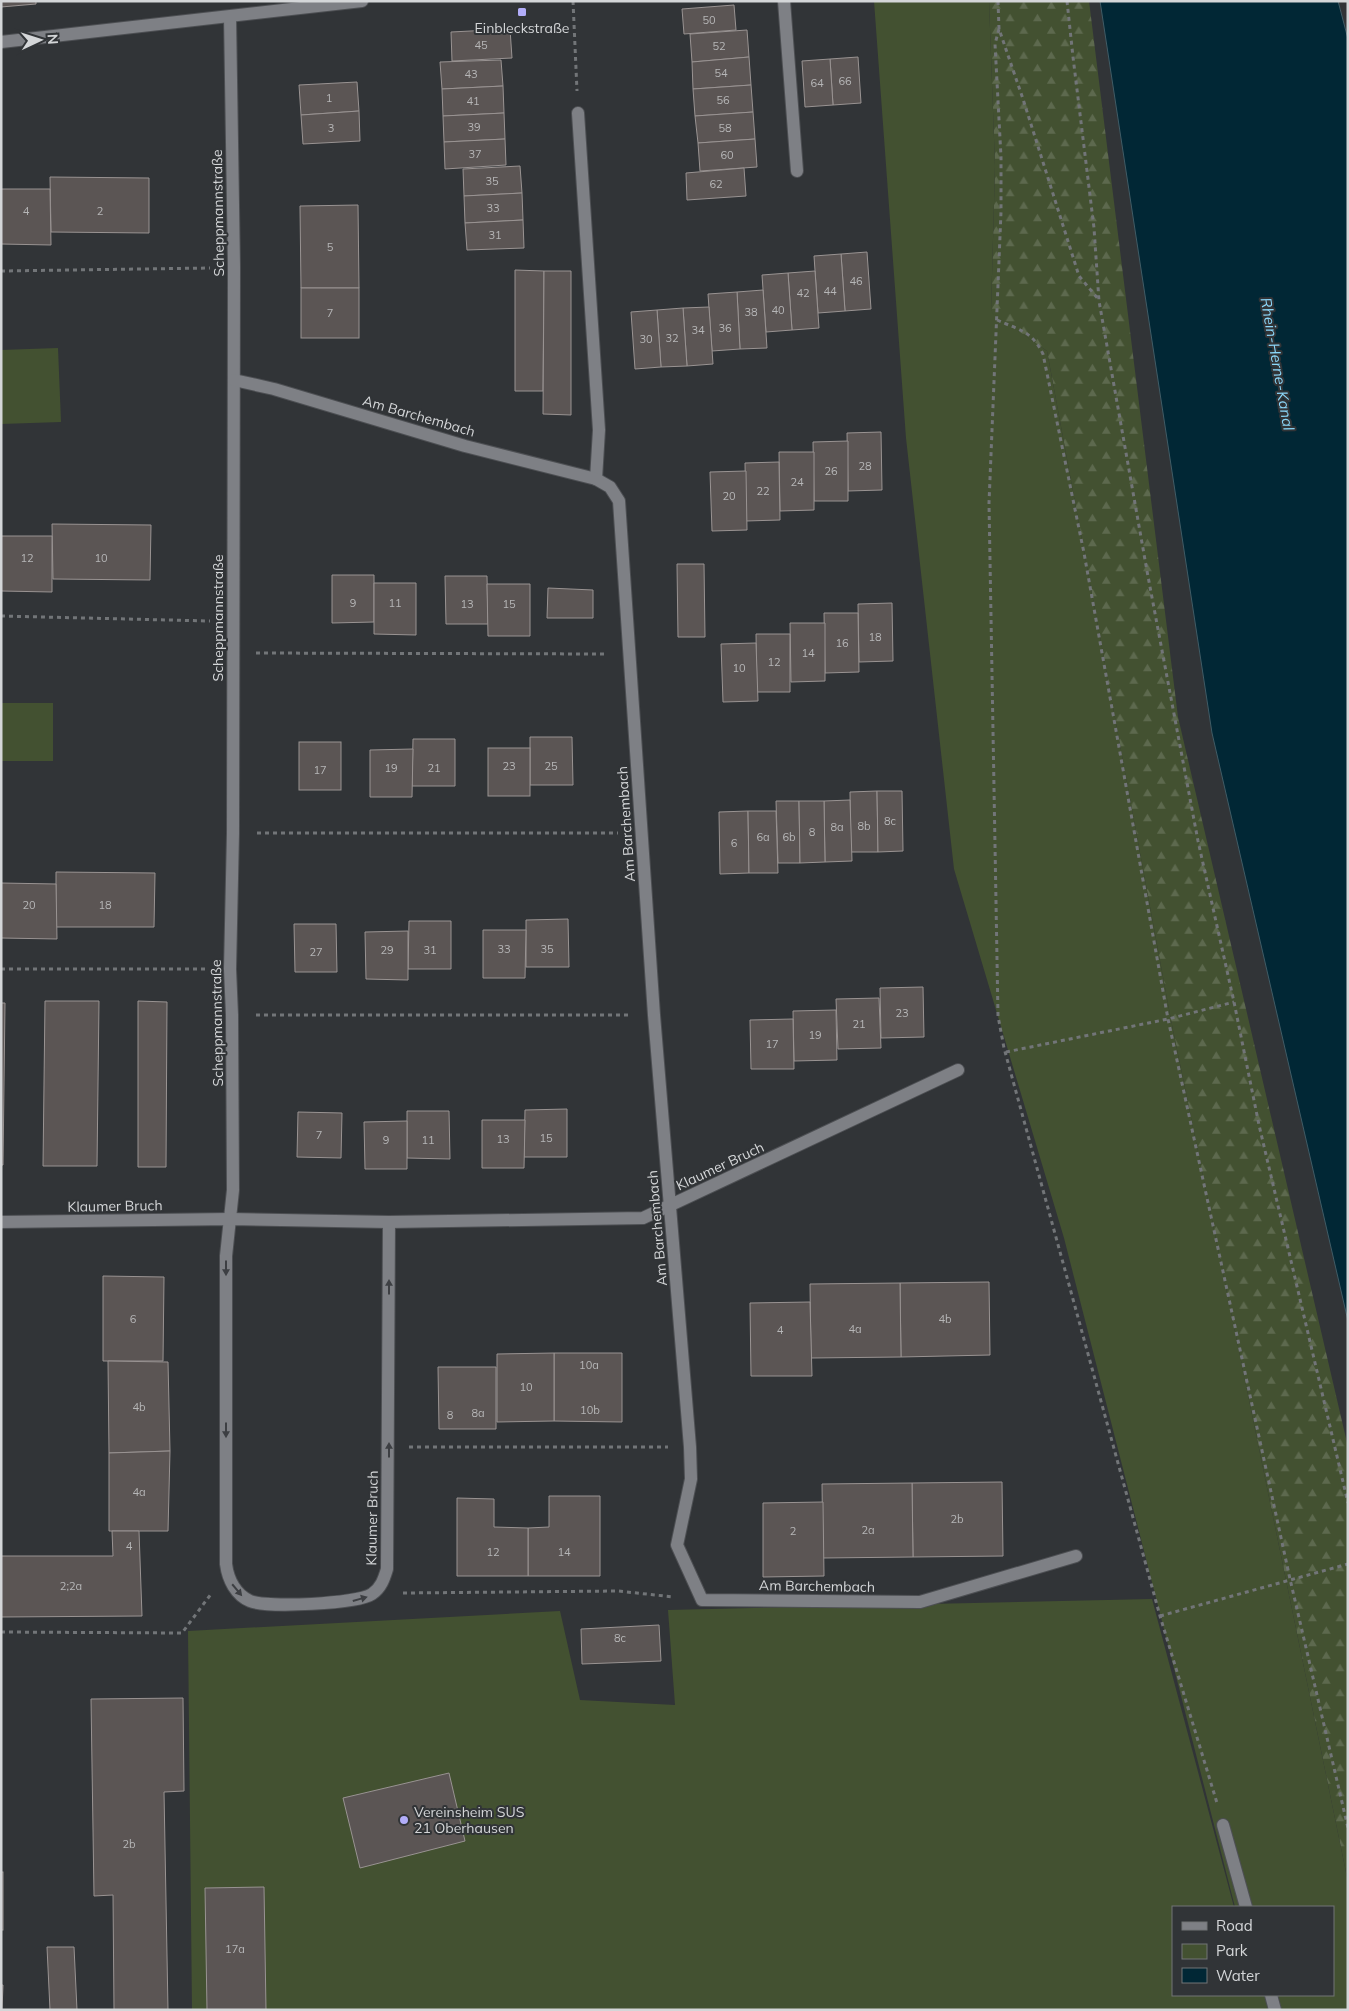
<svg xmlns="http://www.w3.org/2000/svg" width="1349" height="2011" font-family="Mulish,sans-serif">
  <defs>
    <pattern id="forest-firs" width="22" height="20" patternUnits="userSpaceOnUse" patternTransform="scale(1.25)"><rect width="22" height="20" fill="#435131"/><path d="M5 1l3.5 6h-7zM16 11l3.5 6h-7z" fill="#5d694e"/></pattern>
  </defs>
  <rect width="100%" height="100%" fill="#313437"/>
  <polygon fill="url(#forest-firs)" points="989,1 1089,1 1178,717 1348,1447 1348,1882 1171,1020 1047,351 991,313 995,166"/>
  <g fill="#435131">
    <polygon points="874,1 989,1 995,166 991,312 1047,351 1171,1020 1348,1882 1348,2010 192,2010 188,1631 560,1611 580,1700 675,1705 668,1610 1152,1599 1234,1907 1173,1907 1173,1995 1333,1995 1333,1907 1235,1907 1064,1238 954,869 906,438"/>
    <polygon points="58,348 61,422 1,424 1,350"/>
    <rect x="1" y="703" width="52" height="58"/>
  </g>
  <polygon fill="#012735" stroke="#405c66" points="1100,1 1338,1 1348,39 1348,1321 1212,733"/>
  <g fill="#5b5554" stroke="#999392">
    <polygon points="1,1 36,1 36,4 1,7"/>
    <polygon points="734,5 736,30 684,34 682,9"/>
    <polygon points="510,29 512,58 452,61 451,32"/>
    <polygon points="747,30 749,57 692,62 690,34"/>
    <polygon points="749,57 751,85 693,89 692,62"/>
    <polygon points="858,57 861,103 833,105 830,59"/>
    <polygon points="830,59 833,105 805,107 802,61"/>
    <polygon points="501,60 503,86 442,89 440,62"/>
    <polygon points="357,82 359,111 301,115 299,85"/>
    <polygon points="751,85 753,112 695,116 693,89"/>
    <polygon points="503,86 504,113 443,116 442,89"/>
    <polygon points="359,111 360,141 303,144 301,115"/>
    <polygon points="753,112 755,139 698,143 695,116"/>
    <polygon points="504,113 505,139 444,142 443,116"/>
    <polygon points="505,139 506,165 445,169 444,142"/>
    <polygon points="755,139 757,167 700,171 698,143"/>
    <polygon points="520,166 522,193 464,196 463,169"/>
    <polygon points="744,168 746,196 687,200 686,173"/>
    <polygon points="50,177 149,178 149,233 51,232"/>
    <polygon points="1,189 50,189 51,245 1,244"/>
    <polygon points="522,193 523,220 465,223 464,196"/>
    <polygon points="358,205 359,288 301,288 300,206"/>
    <polygon points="523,220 524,248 467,250 465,223"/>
    <polygon points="867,252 871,309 845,311 841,254"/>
    <polygon points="841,254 845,311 818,313 814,256"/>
    <polygon points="515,270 544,271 543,391 515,391"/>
    <polygon points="544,271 571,271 571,415 543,414"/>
    <polygon points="815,271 819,328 792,330 788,273"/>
    <polygon points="788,273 792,330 766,332 762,275"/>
    <rect x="301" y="288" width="58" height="50"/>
    <polygon points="763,290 767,348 740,349 737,292"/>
    <polygon points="737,292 740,349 712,351 708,294"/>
    <polygon points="709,307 713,364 687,366 683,308"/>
    <polygon points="683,308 687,366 661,367 657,310"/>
    <polygon points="657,310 661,367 635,369 631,312"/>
    <polygon points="881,432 882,490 848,491 847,433"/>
    <polygon points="848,441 848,501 814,501 813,442"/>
    <polygon points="779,452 814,452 814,510 780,511"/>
    <polygon points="779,462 780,520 746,521 745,463"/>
    <polygon points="746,471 747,530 712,531 710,472"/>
    <polygon points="52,524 151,525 150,580 53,579"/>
    <polygon points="1,536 52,536 52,592 1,591"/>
    <polygon points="677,564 704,564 705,637 678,637"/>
    <polygon points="332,575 374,575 374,622 332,623"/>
    <polygon points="445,576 487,576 488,624 446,624"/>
    <polygon points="374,583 416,583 416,635 374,634"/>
    <polygon points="487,584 530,584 530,636 488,636"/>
    <polygon points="548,588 593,590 593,618 547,618"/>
    <polygon points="892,603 893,661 859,662 858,604"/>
    <polygon points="824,613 858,613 859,672 825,673"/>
    <polygon points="790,623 825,623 825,681 791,682"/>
    <polygon points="756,634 790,634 790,692 757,692"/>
    <polygon points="756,643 758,701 723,702 721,644"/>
    <polygon points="530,737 572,737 573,785 530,785"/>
    <polygon points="413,739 455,739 455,786 412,786"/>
    <rect x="299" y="742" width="42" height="48"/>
    <rect x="488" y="748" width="42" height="48"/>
    <polygon points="413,749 412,797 370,797 370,750"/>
    <polygon points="877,791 878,852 851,852 850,792"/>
    <polygon points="877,791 902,791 903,851 878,852"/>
    <polygon points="850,800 852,861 825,862 824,801"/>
    <polygon points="776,801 799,801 800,863 778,863"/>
    <polygon points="799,801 824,801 825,862 800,863"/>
    <polygon points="748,811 749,873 720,874 719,812"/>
    <polygon points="748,811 776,811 778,873 749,873"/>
    <polygon points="56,872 155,873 154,927 56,927"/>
    <polygon points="1,883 56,884 57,939 1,938"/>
    <polygon points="568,919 569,967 526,967 526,920"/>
    <polygon points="409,921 451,921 451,969 408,969"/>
    <polygon points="294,924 336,924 337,972 295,972"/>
    <polygon points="483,930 526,930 525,978 483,978"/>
    <polygon points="408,931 408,980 366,979 365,932"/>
    <polygon points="923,987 924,1037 881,1038 880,988"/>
    <polygon points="879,998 881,1048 838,1049 836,999"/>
    <polygon points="45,1001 99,1001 97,1166 43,1166"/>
    <polygon points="138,1001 167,1002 166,1167 138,1167"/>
    <polygon points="1,1003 5,1003 3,1165 1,1165"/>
    <polygon points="836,1010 837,1060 794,1061 793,1011"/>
    <polygon points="793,1019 794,1069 751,1069 750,1020"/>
    <polygon points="567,1109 567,1157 524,1157 525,1110"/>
    <polygon points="407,1111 449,1111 450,1159 407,1158"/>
    <polygon points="298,1112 342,1113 341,1158 297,1157"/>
    <polygon points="482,1120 525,1120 524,1168 482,1168"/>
    <polygon points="407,1121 407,1169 365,1169 364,1122"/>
    <polygon points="103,1276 164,1277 163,1361 103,1361"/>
    <polygon points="989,1282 990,1355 901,1357 900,1283"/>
    <polygon points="900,1283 901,1357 811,1358 810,1284"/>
    <polygon points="810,1302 812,1376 751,1376 750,1303"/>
    <polygon points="554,1353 622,1353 622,1422 554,1421"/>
    <polygon points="554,1353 554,1421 497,1422 497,1354"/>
    <polygon points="108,1361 168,1362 170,1451 109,1453"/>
    <polygon points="438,1367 496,1367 496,1429 439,1429"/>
    <polygon points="170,1451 168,1531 109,1531 109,1453"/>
    <polygon points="1002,1482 1003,1556 913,1557 912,1483"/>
    <polygon points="912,1483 913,1557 823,1558 822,1484"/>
    <polygon points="549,1496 600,1496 600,1576 528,1576 528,1528 549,1527"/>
    <polygon points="457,1498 494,1499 494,1527 528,1528 528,1576 457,1576"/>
    <polygon points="823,1502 824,1576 763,1577 763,1503"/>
    <polygon points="112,1531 139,1531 142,1616 1,1617 1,1556 113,1556"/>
    <polygon points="659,1625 661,1661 582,1664 581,1629"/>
    <polygon points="183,1698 184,1791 164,1792 168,2010 114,2010 113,1895 94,1896 91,1699"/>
    <polygon points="449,1773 465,1841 360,1868 343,1798"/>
    <rect x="1" y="1872" width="2" height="58"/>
    <polygon points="264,1887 266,2010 207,2010 205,1888"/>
    <polygon points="47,1947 74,1947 77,2010 50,2010"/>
    <polygon points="1,1985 3,1985 2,2010 1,2010"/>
  </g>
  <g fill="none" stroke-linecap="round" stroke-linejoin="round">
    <g stroke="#4d4f53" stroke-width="14">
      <g id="minor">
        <polyline points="784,1 797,171"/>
        <path d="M230,17l4,250 -1,566 -3,136 2,46 1,175 -7,66v308c2,16 10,31 24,37 17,7 107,3 122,-7 9,-6 12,-15 15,-25l2,-347"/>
        <polyline points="1,42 362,1"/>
        <polyline points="578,113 599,430 596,479"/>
        <polyline points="234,380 274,389 465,446 596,479 610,487 619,501 654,1015 690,1447 691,1479 677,1545 702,1600 920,1602 1076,1556"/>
        <polyline points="1,1222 230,1219 389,1222 643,1218 958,1070"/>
        <polyline points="1223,1825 1246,1907"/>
        <polyline points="1271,1995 1275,2010"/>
      </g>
    </g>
    <g stroke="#727578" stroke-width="3" stroke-dasharray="4 4" stroke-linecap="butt">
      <polyline points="573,1 577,91"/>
      <polyline points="998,1 999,29 1023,99 1079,276 1099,300"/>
      <polyline points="1067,1 1073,57 1094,228 1099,301 1147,571 1198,841 1234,1002 1259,1125 1348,1503"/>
      <polyline points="999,29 995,44 1001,157 1001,212 989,503 998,1016 1004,1048 1160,1616 1217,1803"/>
      <polyline points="1,271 210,268"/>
      <path d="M997,320c22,10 35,11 46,34l41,199 84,466 122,560 58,249"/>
      <polyline points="1,616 210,621"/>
      <polyline points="256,653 607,654"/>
      <polyline points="257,833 618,833"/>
      <polyline points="1,969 207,969"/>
      <polyline points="256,1015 632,1015"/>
      <polyline points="1006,1052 1168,1019 1234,1002"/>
      <polyline points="409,1447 668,1447"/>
      <polyline points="403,1593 618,1591 674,1597"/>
      <polyline points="1160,1616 1348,1564"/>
      <polyline points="1,1632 182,1633 211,1594"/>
    </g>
    <use href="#minor" stroke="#7e8085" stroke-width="12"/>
  </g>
  <defs><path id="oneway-solid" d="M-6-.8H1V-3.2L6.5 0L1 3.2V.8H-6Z" transform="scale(1.25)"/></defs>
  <g fill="#3d3f43">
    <use href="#oneway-solid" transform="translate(226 1268) rotate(90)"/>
    <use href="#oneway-solid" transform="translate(389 1287) rotate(-90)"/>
    <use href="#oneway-solid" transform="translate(226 1430) rotate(90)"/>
    <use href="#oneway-solid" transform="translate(389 1450) rotate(-90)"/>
    <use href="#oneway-solid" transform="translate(237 1590) rotate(50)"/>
    <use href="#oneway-solid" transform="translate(360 1599) rotate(-16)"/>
  </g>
  <g fill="#b2adf9" stroke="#313437" stroke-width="2">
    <rect x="517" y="7" width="10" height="10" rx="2.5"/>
    <circle cx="404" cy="1820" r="5"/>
  </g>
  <g text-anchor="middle" stroke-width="4" stroke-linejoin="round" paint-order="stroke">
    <g font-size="11" fill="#b6b6b7">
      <text x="709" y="24">50</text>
      <text x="481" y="49">45</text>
      <text x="719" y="50">52</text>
      <text x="721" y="77">54</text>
      <text x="471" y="78">43</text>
      <text x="845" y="85">66</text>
      <text x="817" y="87">64</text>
      <text x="329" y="102">1</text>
      <text x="723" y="104">56</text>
      <text x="473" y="105">41</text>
      <text x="474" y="131">39</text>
      <text x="331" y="132">3</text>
      <text x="725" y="132">58</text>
      <text x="475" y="158">37</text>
      <text x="727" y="159">60</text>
      <text x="492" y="185">35</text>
      <text x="716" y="188">62</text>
      <text x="493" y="212">33</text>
      <text x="26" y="215">4</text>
      <text x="100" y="215">2</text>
      <text x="495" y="239">31</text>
      <text x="330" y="251">5</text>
      <text x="856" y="285">46</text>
      <text x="830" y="295">44</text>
      <text x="803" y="297">42</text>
      <text x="778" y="314">40</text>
      <text x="751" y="316">38</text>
      <text x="330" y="317">7</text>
      <text x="725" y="332">36</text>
      <text x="698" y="334">34</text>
      <text x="672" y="342">32</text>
      <text x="646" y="343">30</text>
      <text x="865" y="470">28</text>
      <text x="831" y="475">26</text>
      <text x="797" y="486">24</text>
      <text x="763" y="495">22</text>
      <text x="729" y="500">20</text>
      <text x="27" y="562">12</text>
      <text x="101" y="562">10</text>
      <text x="353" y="607">9</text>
      <text x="395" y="607">11</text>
      <text x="467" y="608">13</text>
      <text x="509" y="608">15</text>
      <text x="875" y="641">18</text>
      <text x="842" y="647">16</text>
      <text x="808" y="657">14</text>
      <text x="774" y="666">12</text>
      <text x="739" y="672">10</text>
      <text x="509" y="770">23</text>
      <text x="551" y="770">25</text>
      <text x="391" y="772">19</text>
      <text x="434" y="772">21</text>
      <text x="320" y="774">17</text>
      <text x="890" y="825">8c</text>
      <text x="864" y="830">8b</text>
      <text x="837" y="831">8a</text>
      <text x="812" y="836">8</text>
      <text x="763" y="841">6a</text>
      <text x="789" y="841">6b</text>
      <text x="734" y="847">6</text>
      <text x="29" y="909">20</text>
      <text x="105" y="909">18</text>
      <text x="504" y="953">33</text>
      <text x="547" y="953">35</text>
      <text x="387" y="954">29</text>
      <text x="430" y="954">31</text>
      <text x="316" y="956">27</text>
      <text x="902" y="1017">23</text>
      <text x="859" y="1028">21</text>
      <text x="815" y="1039">19</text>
      <text x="772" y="1048">17</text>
      <text x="319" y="1139">7</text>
      <text x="546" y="1142">15</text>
      <text x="503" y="1143">13</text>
      <text x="386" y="1144">9</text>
      <text x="428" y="1144">11</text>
      <text x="133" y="1323">6</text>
      <text x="945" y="1323">4b</text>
      <text x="855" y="1333">4a</text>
      <text x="780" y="1334">4</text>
      <text x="589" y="1369">10a</text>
      <text x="526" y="1391">10</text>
      <text x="139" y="1411">4b</text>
      <text x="590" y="1414">10b</text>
      <text x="478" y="1417">8a</text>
      <text x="450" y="1419">8</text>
      <text x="139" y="1496">4a</text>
      <text x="957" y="1523">2b</text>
      <text x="868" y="1534">2a</text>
      <text x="793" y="1535">2</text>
      <text x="129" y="1550">4</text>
      <text x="493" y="1556">12</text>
      <text x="564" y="1556">14</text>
      <text x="71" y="1590">2;2a</text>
      <text x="620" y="1642">8c</text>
      <text x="129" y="1848">2b</text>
      <text x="235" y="1953">17a</text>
    </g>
    <g font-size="14" fill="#d4d6d8" stroke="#313437">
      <text x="522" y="33">Einbleckstraße</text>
      <text x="414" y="1817" text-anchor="start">Vereinsheim SUS<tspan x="414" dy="16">21 Oberhausen</tspan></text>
    </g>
    <g font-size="14" fill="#d4d6d8" stroke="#313437">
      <text transform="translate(218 213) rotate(-91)" y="5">Scheppmannstraße</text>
      <text transform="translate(419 416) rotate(16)" y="5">Am Barchembach</text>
      <text transform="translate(218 618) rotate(-90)" y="5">Scheppmannstraße</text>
      <text transform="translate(626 824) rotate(-94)" y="5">Am Barchembach</text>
      <text transform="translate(217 1023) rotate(-91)" y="5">Scheppmannstraße</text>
      <text transform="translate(720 1166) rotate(-25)" y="5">Klaumer Bruch</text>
      <text transform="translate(115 1206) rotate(-1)" y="5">Klaumer Bruch</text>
      <text transform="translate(657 1228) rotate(-95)" y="5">Am Barchembach</text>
      <text transform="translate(372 1518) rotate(-89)" y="5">Klaumer Bruch</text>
      <text transform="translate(817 1586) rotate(1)" y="5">Am Barchembach</text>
    </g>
    <g font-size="15" font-style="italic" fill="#8bd7f9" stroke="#313437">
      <text transform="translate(1277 364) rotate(80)" y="5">Rhein-Herne-Kanal</text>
    </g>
  </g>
  <rect width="1349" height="2011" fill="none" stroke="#d4d6d8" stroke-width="5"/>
  <rect x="1172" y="1906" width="162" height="90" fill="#313437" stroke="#727577"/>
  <rect x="1182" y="1922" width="25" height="8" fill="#7e8085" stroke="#727577"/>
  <text x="1216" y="1931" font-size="15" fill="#d4d6d8">Road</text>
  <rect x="1182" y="1944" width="25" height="15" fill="#435131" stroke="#727577"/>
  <text x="1216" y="1956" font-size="15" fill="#d4d6d8">Park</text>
  <rect x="1182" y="1968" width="25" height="15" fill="#012735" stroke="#727577"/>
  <text x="1216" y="1981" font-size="15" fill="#d4d6d8">Water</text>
  <g transform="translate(40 40) rotate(86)" stroke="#313437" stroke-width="4" paint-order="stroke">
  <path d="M0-4L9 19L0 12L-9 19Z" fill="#d4d6d8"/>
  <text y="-8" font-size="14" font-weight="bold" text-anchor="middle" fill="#d4d6d8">N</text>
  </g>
</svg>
